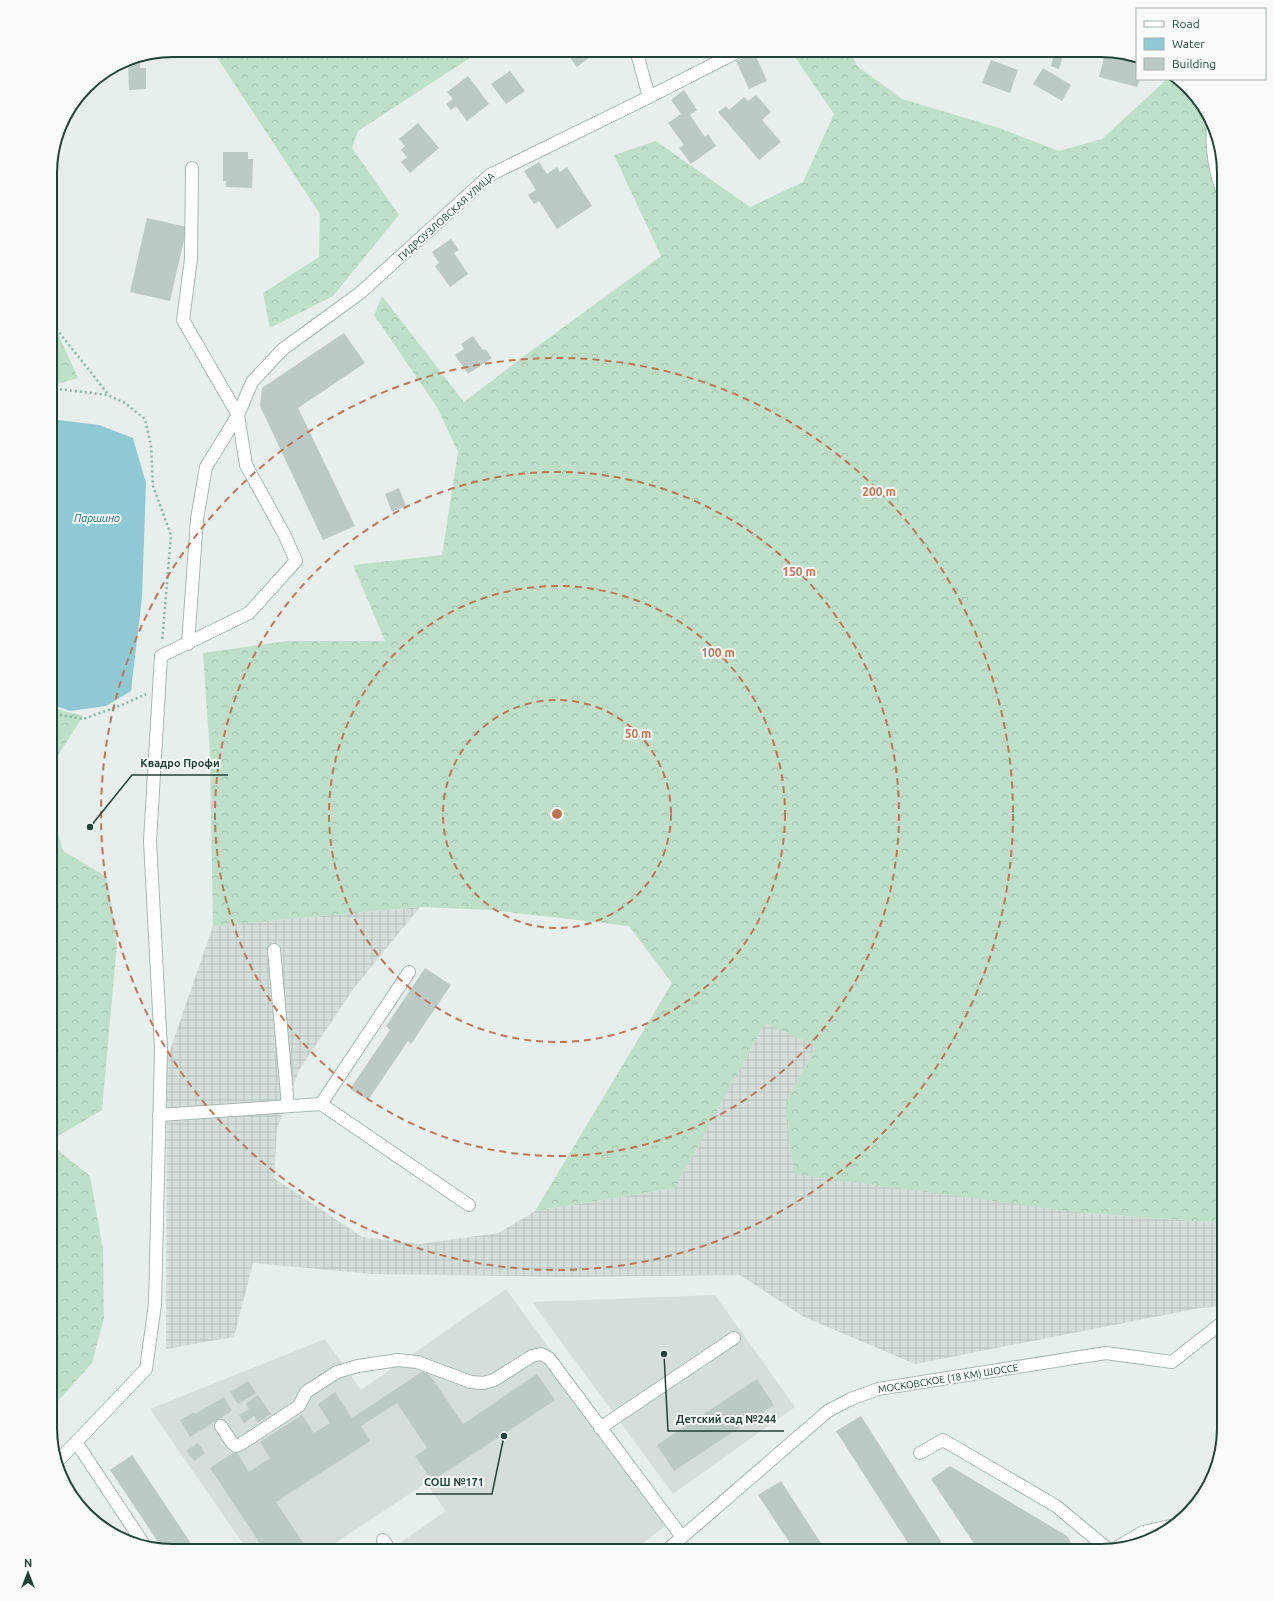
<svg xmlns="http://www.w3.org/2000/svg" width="1274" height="1601" font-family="Ubuntu,sans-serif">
  <defs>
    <pattern id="industrial-grid" width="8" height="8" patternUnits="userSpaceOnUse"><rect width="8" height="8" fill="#d4dfda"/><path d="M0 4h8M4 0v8" fill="none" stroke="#b6c1bc"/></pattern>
    <pattern id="forest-crowns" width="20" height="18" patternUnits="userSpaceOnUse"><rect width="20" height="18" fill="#bfe0c8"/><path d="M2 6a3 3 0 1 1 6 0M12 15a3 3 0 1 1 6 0" fill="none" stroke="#a4c1ad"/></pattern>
  </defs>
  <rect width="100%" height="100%" fill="#e6efeb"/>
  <g fill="#d4dfda">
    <polygon points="506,1289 674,1519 633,1551 388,1551 446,1511 426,1483 323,1551 248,1551 150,1409 325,1339 361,1390"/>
    <polygon points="715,1295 795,1407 673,1494 532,1302"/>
  </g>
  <polygon fill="url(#industrial-grid)" points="420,907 354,988 299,1070 277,1129 274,1178 362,1237 419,1244 499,1233 535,1211 675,1188 765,1022 816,1046 785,1104 1083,1213 1224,1223 1224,1306 1200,1308 915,1364 804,1317 740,1275 569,1277 372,1274 253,1263 234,1337 166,1349 167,1059 213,926"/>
  <g fill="url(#forest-crowns)">
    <polygon points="212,50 245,50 249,56 262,50 482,50 358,131 352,148 399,215 333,296 270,328 263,293 319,257 320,214"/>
    <path d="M790,50h60l7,16 45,33 97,29 60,23 43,-12 65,-60c25,12 41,28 50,54 4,13 5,27 7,40v1050l-141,-10 -289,-39 -9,-70 31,-58 -51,-23 -90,165 -140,23 137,-228 -43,-57 -139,-16 -70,-3 -207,19 -3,-170 -7,-103 85,-12h97l-32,-76 89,-10 16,-103 -21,-45 -63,-92 8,-19 82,106 60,-46 137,-100 -47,-101 42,-14 94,66 53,-25 31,-68z"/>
    <polygon points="50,329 59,336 78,378 57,384 50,382"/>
    <polygon points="50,707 83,716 50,768"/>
    <polygon points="50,805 63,851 107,877 117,944 102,1110 50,1141"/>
    <polygon points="50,1144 90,1176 103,1250 104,1318 92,1363 50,1410"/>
  </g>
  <polygon fill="#8ec9d4" points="50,419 99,425 133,438 146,483 142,597 131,691 106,706 70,711 50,704"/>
  <g fill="#bbcac4">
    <polygon points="564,50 595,50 596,52 577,67"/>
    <polygon points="1055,50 1064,52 1059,69 1051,66"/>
    <polygon points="1106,50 1137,59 1137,79 1140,79 1137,87 1099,77"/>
    <polygon points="754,52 767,81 749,89 736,61"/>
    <polygon points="140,60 140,68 146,68 146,89 129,90 128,61"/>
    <polygon points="991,60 1018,70 1010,93 982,83"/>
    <polygon points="1043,68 1071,85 1062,101 1033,84"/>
    <polygon points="510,71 525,91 506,104 491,84"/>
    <polygon points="468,76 489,104 467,121 456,106 451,110 446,104 453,99 447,92"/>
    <polygon points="684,90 697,110 690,115 705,137 708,134 716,146 691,164 679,148 684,145 668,123 681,114 671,100"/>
    <polygon points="756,95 771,112 762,120 781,142 759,160 718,112 726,106 729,110 744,97 748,101"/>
    <polygon points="418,123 439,148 410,173 401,162 407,157 401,150 405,146 399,139"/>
    <polygon points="223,152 248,152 248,159 253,159 252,188 226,187 226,181 223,181"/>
    <polygon points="539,162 547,174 557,167 560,172 567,167 592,206 557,229 539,201 534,204 528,195 536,190 524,171"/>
    <polygon points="147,218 187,227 170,301 130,292"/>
    <polygon points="451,239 459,250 454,253 468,274 450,287 435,266 439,263 432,252"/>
    <polygon points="344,333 365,363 298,408 355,526 323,540 260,406 262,388"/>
    <polygon points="473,336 483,350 485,349 492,358 468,374 455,355 464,349 461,344"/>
    <polygon points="399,488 406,506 392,512 385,494"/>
    <polygon points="425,968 451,985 411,1044 408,1041 368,1100 350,1089 390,1030 386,1026"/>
    <polygon points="426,1369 463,1424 537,1374 555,1400 432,1481 415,1456 427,1448 397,1403 361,1426 370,1441 276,1502 306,1547 299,1551 265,1551 210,1468 236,1451 249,1472 270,1458 260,1442 302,1415 314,1433 330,1423 318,1404 335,1392 352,1418"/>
    <polygon points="757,1379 774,1405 674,1471 657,1445"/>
    <polygon points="248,1381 256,1393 238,1404 230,1392"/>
    <polygon points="258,1395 271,1414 258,1422 254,1416 244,1423 239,1415 249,1409 245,1404"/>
    <polygon points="224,1397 232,1411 190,1437 180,1420 194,1412 195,1414"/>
    <polygon points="861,1416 947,1551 913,1551 836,1431"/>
    <polygon points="198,1443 205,1453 194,1461 186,1451"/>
    <polygon points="132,1455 196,1551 173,1551 162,1548 110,1470"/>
    <polygon points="950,1466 1067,1536 1076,1551 979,1551 931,1479"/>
    <polygon points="781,1481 826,1551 795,1551 758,1495"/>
  </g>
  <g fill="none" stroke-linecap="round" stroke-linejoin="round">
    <g stroke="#a8b8b2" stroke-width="14">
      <g id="minor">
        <polyline points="636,50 649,97"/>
        <path d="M1213,125c-2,20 2,51 11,69"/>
        <polyline points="188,644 197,519 206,467 238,415 252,382 283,349 360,293 490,175 649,97 741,50"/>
        <polyline points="274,950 288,1106"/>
        <polyline points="321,1104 409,972"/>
        <polyline points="159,1115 321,1104 469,1205"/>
        <polyline points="221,1426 232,1443 236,1446 241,1444 299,1406 306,1392 337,1372 358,1366 398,1360 417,1362 471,1382 483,1383 494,1380 532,1356 541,1354 549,1358 682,1537"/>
        <polyline points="600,1428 734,1338"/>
        <polyline points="76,1442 143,1543"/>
        <polyline points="920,1453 943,1440 1056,1506 1109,1550"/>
        <polyline points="56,1463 146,1369 155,1304 161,1049 150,841 161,656 249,613 296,561 285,536 246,465 238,415 183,320 191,259 192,168"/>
        <polyline points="383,1540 391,1551"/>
        <polyline points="1114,1549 1143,1532 1175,1525"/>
        <polyline points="666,1551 828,1411 851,1399 878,1389 1106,1353 1172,1362 1224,1321"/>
      </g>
    </g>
    <g stroke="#86b3a5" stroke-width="2.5" stroke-dasharray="2 3" stroke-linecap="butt">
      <polyline points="50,321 108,394"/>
      <polyline points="50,388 108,395 125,403 145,419 151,446 153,486 171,535 162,642"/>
      <polyline points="50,713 83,719 122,705 146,694"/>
    </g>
    <use href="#minor" stroke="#fff" stroke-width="12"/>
  </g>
  <g fill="none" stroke="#c07456" stroke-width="2" stroke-dasharray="7 5">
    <circle cx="557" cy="814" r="114"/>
    <circle cx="557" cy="814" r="228"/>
    <circle cx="557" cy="814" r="342"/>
    <circle cx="557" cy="814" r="456"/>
  </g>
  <g text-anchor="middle" stroke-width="4" stroke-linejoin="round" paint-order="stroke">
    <g font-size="10" fill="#24423a" stroke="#f7fbf9">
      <text transform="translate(446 216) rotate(-42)" y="4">ГИДРОУЗЛОВСКАЯ УЛИЦА</text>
      <text transform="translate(948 1378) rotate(-9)" y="4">МОСКОВСКОЕ (18 КМ) ШОССЕ</text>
    </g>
    <g font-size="11" font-style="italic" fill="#1c6f80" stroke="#f7fbf9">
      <text x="97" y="522">Паршино</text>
    </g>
  </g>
  <path d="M0 0H1274V1601H0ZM173 57H1101A116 116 0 0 1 1217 173V1428A116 116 0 0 1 1101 1544H173A116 116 0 0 1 57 1428V173A116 116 0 0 1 173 57Z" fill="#f7fbf9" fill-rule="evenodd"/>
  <path fill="none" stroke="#24423a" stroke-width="2" d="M173 57H1101A116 116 0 0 1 1217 173V1428A116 116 0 0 1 1101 1544H173A116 116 0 0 1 57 1428V173A116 116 0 0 1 173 57Z"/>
  <circle cx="557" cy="814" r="6" fill="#c07456" stroke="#f7fbf9" stroke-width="2"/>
  <g font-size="12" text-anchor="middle" font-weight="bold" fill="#c07456" stroke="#f7fbf9" stroke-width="4" stroke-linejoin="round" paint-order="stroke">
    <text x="879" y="496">200 m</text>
    <text x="799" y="576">150 m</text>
    <text x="718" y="657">100 m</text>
    <text x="638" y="738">50 m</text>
  </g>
  <path fill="none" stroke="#24423a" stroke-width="1.5" d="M90 827L132 775H228M664 1354L668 1431H784M504 1436L492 1494H416"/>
  <g fill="#24423a" stroke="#f7fbf9" stroke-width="1.5">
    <circle cx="90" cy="827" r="4"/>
    <circle cx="664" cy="1354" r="4"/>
    <circle cx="504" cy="1436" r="4"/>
  </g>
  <g font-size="11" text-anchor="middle" font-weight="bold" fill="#24423a" stroke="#f7fbf9" stroke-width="4" stroke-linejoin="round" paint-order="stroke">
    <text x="180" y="767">Квадро Профи</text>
    <text x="726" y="1423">Детский сад №244</text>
    <text x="454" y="1486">СОШ №171</text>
  </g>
  <rect x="1136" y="8" width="130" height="72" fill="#f7fbf9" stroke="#a3b1ad"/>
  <rect x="1144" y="21" width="20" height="6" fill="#ffffff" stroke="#a3b1ad"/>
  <text x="1172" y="28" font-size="12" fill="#24423a">Road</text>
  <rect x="1144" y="38" width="20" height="12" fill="#8ec9d4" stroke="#a3b1ad"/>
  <text x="1172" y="48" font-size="12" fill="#24423a">Water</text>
  <rect x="1144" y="58" width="20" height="12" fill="#bbcac4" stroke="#a3b1ad"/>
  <text x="1172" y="68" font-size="12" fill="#24423a">Building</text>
  <g transform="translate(28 1573)" stroke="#f7fbf9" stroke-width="3" paint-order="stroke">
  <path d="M0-3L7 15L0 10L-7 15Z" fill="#24423a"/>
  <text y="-6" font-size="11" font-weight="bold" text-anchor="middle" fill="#24423a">N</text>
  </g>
</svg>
